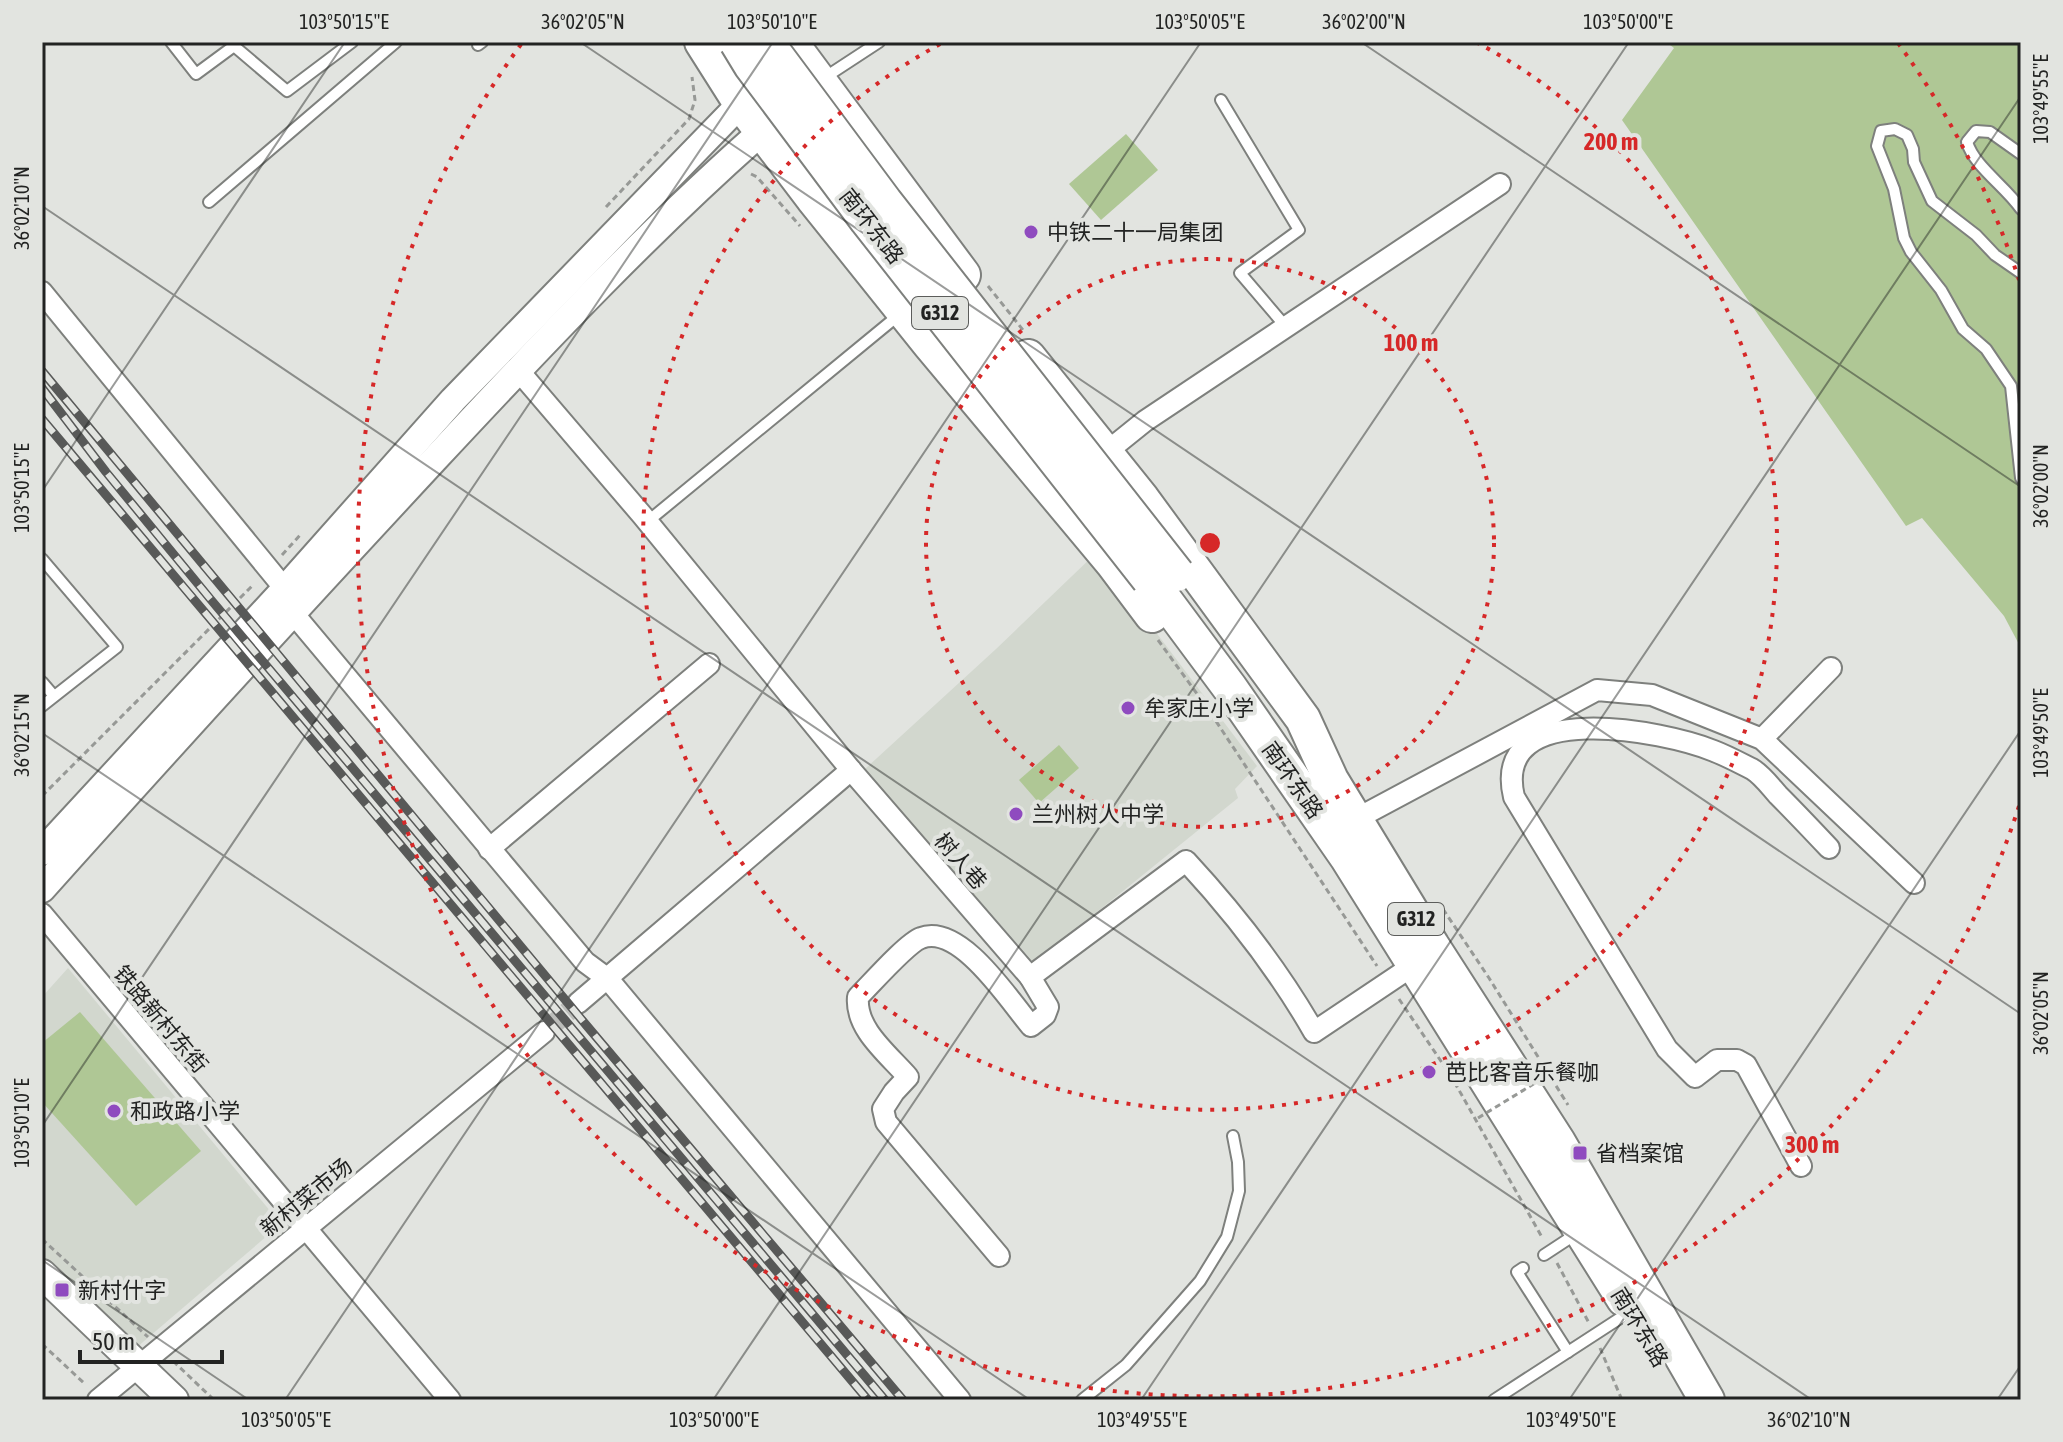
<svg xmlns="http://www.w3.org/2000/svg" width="2063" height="1442" font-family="'Asap Condensed','Noto Sans SC',sans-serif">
  <rect width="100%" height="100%" fill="#e2e4e0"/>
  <g fill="#d2d7ce">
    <polygon points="1096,553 1257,766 1235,789 1238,798 1034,963 865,769 996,649"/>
    <polygon points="68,968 281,1224 136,1348 42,1261 42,997"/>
  </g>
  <g fill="#afc795">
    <polygon points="1666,42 2021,42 2021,648 2004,616 1922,518 1906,526 1622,120 1674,48"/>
    <polygon points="1126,134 1158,170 1101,220 1069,184"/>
    <polygon points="1059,745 1079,768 1039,803 1019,780"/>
    <polygon points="80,1012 201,1151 136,1206 42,1102 42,1043"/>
  </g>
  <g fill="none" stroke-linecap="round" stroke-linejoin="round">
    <polyline stroke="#bcbdba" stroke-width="20" stroke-dasharray="20 10" stroke-linecap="butt" points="544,1032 578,1003"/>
    <g stroke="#7e807d" stroke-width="14">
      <g id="service">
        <polyline points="171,42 196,74 234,46 287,91 352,42"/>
        <polyline points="478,45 482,42"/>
        <polyline points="824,78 879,42"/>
        <polyline points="1221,100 1299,230 1240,273 1286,327"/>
        <path d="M2021,154l-31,-22 -14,-1 -9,11c7,24 38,44 54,67"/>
        <polyline points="209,202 396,42"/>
        <polyline points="2021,273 1995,255 1976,235 1932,201 1914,162 1913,149 1907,135 1895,129 1881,131 1877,146 1894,189 1904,238 1911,252 1941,290 1963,329 1986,349 2011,386 2021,478"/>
        <polyline points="647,522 900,314"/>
        <polyline points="42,559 117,647 42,706"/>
        <polyline points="42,682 54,696"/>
        <polyline points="1544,1255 1576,1234"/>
        <polyline points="1523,1268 1517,1272 1568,1352"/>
        <polyline points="1082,1400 1126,1365 1200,1281 1227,1237 1239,1191 1238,1162 1233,1136"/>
        <polyline points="1494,1400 1631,1311"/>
      </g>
    </g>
    <g stroke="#7e807d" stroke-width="24">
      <g id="minor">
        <polyline points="42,292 285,589"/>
        <path d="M518,370l124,145 209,255 179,207 156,-116c49,53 92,108 128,171l100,-67"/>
        <polyline points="1104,454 1145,421 1500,184"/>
        <polyline points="292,612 585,962 608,979 960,1400"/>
        <polyline points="1762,739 1831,668"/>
        <polyline points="1356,819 1597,690 1652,695 1762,739 1914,883"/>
        <polyline points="489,849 709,664"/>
        <polyline points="42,914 450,1400"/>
        <polyline points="578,1003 851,770"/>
        <path d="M1801,1166l-55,-101 -9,-5h-20l-22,17 -28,-28 -153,-252c-24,-101 151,-66 200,-46 13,5 26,12 38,18 10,6 18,17 26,26 17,17 34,35 51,53"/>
        <path d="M999,1256l-113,-134 -3,-13 11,-17 14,-15c-20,-23 -53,-48 -50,-80 13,-13 49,-54 63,-59 39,-15 88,62 110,88l14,-11 3,-8 -18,-30"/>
        <polyline points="98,1400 544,1032"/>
      </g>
    </g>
    <g stroke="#7e807d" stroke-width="30">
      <g id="tertiary">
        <polyline points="42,852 285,589 453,400 752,92"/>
        <path d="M42,889c129,-144 260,-287 392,-429 108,-116 222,-237 342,-341"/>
      </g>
    </g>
    <g stroke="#7e807d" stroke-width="32">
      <polyline id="secondary" points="42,1274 174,1400"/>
    </g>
    <g stroke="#7e807d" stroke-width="38">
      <g id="trunk">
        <polyline points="702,42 740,102 813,198 930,344 1113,563 1152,615"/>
        <polyline points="790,42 963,275"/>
        <polyline points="1028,357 1142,499 1303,719 1331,780 1432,946 1558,1142 1707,1400"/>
        <polyline points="1149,579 1230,688 1347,857 1624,1299"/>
      </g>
    </g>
    <g stroke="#979996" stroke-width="3" stroke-dasharray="6 4" stroke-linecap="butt">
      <polyline points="751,174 757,177 800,226"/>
      <polyline points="606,207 689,119 695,100 692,77"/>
      <polyline points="988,286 1023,330"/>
      <polyline points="282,555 301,534"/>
      <polyline points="1158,640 1208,709 1377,966"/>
      <polyline points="42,796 254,584"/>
      <polyline points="1443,909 1489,978 1568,1105"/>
      <polyline points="1399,999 1451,1076 1543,1239"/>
      <polyline points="42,1239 148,1337"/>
      <polyline points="1557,1263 1589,1323"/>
      <polyline points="42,1344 85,1384"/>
      <polyline points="1600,1348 1622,1400"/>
      <polyline points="173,1361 214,1400"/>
    </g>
    <use href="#service" stroke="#fff" stroke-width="10"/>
    <use href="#minor" stroke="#fff" stroke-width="20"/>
    <use href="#tertiary" stroke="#fff" stroke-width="26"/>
    <use href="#secondary" stroke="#fff" stroke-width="28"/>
    <use href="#trunk" stroke="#fff" stroke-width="34"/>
    <g stroke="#585958" stroke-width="9">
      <g id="rail">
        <polyline points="42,371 587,1026 903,1400"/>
        <polyline points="42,388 106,472 212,601 885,1400"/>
        <polyline points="42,419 868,1400"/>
      </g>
    </g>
    <use href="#rail" stroke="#e2e4e0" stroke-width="6" stroke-dasharray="18" stroke-linecap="butt"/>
    <g stroke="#7e807d" stroke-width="38" stroke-linecap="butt">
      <g id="trunk-bridge">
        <polyline points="737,42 751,65 867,220 1149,579"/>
        <polyline points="766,42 885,202 1177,574"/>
      </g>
    </g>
    <polyline stroke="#979996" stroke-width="3" stroke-dasharray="6 4" stroke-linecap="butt" points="1478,1118 1545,1077"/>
    <use href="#trunk-bridge" stroke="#fff" stroke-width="34"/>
  </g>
  <path fill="none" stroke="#222322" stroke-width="2" stroke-opacity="0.45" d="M580,42l1441,972M1361,42l660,445M42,206l1770,1194M42,491l303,-449M42,733l988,667M42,1126l731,-1084M42,1260l207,140M285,1400l916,-1358M713,1400l916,-1358M1141,1400l880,-1304M1569,1400l452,-670M1997,1400l24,-35"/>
  <g fill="none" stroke="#d62828" stroke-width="4" stroke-dasharray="4 8">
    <circle cx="1210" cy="543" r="284"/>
    <path d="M1476 42A567 567 0 1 1 944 42"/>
    <path d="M2019 806A851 851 0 1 1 522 43M1898 43A851 851 0 0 1 2019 280"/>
  </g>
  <g fill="#8f4bbf" stroke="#e2e4e0" stroke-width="3">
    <circle cx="1031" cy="232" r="8"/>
    <circle cx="1128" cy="708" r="8"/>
    <circle cx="1016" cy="814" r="8"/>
    <circle cx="1429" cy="1072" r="8"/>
    <circle cx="114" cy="1111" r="8"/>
    <rect x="1572" y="1145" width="16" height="16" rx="4"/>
    <rect x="54" y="1282" width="16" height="16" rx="4"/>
  </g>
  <g text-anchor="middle" stroke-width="8" stroke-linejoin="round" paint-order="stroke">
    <g fill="#e2e4e0" stroke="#5c5d5b" stroke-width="2">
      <rect x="912" y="297" width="56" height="32" rx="6"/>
      <rect x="1388" y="903" width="56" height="32" rx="6"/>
    </g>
    <g font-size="20" font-weight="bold" fill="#222322">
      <text x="940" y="320">G312</text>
      <text x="1416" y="926">G312</text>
    </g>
    <g font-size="22" fill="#222322" stroke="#e2e4e0">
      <text transform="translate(872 226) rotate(52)" y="8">南环东路</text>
      <text transform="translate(1293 780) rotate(55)" y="8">南环东路</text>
      <text transform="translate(961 861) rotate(49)" y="8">树人巷</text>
      <text transform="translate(161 1019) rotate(50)" y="8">铁路新村东街</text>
      <text transform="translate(306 1197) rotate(-39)" y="8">新村菜市场</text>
      <text transform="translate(1640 1327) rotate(59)" y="8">南环东路</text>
    </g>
    <g font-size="22" fill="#222322" stroke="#e2e4e0" text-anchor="start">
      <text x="1047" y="240">中铁二十一局集团</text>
      <text x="1144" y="716">牟家庄小学</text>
      <text x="1032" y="822">兰州树人中学</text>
      <text x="1445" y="1080">芭比客音乐餐咖</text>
      <text x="130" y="1119">和政路小学</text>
      <text x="1596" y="1161">省档案馆</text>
      <text x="78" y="1298">新村什字</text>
    </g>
  </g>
  <circle cx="1210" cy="543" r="12" fill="#d62828" stroke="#e2e4e0" stroke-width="4"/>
  <g font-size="24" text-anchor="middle" font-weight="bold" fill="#d62828" stroke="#e2e4e0" stroke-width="8" stroke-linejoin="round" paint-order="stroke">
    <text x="1611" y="150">200 m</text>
    <text x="1411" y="351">100 m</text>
    <text x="1812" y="1153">300 m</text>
  </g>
  <rect width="2063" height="1442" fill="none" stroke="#e2e4e0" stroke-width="88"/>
  <path d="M80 1350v12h142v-12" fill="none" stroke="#222322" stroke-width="4"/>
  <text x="92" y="1350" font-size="24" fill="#222322" stroke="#e2e4e0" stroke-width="6" paint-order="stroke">50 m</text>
  <rect x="44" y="44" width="1975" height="1354" fill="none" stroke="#222322" stroke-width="3"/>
  <g font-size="20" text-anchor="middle" fill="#222322">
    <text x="344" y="29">103°50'15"E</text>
    <text x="583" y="29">36°02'05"N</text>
    <text x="772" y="29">103°50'10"E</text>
    <text x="1200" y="29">103°50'05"E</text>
    <text x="1364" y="29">36°02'00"N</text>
    <text x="1628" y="29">103°50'00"E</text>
    <text transform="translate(2041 99) rotate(-90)" y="7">103°49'55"E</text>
    <text transform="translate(22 208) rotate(-90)" y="7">36°02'10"N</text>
    <text transform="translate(2041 486) rotate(-90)" y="7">36°02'00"N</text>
    <text transform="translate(22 488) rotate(-90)" y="7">103°50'15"E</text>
    <text transform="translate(2041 733) rotate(-90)" y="7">103°49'50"E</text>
    <text transform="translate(22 735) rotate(-90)" y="7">36°02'15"N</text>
    <text transform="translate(2041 1013) rotate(-90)" y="7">36°02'05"N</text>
    <text transform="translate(22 1123) rotate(-90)" y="7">103°50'10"E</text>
    <text x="286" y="1427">103°50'05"E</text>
    <text x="714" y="1427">103°50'00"E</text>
    <text x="1142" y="1427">103°49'55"E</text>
    <text x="1571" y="1427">103°49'50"E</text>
    <text x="1809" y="1427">36°02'10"N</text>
  </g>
</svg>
